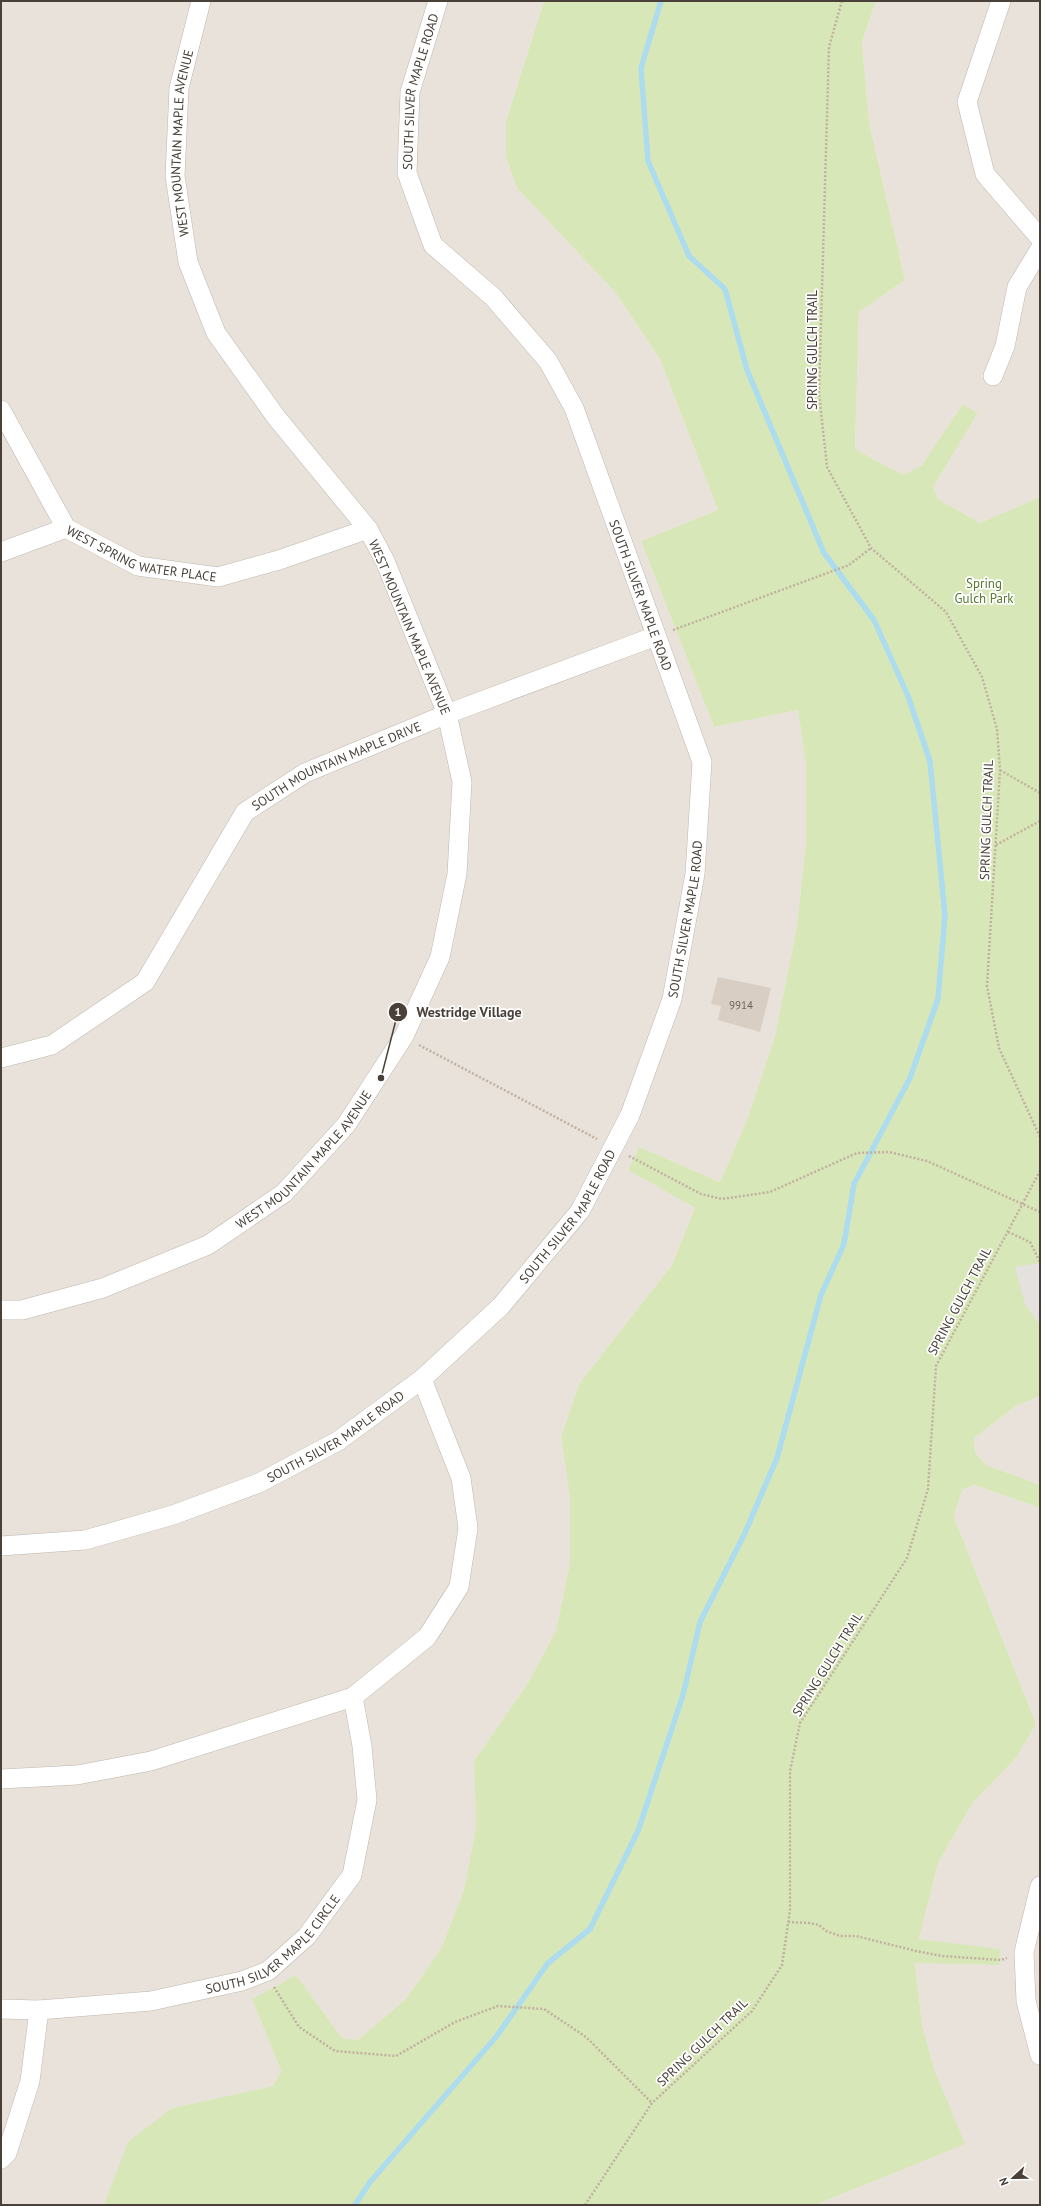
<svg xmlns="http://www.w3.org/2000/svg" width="1041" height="2206" font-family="'PT Sans',sans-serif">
  <rect width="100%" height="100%" fill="#f5f1eb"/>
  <g fill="#e8e2da">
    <polygon points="1,1 544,1 506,121 506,157 517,188 615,292 660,359 718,510 641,541 714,727 798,710 806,766 806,841 797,926 775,1036 747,1120 720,1182 639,1147 628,1170 695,1208 672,1265 579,1384 561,1437 570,1498 570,1563 556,1631 528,1683 474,1761 476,1826 464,1890 441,1949 406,1999 358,2040 342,2038 296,1975 252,1999 281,2071 273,2086 172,2108 104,2205 1,2205"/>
    <polygon points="876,1 1040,1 1040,497 980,523 938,499 933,487 978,413 963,404 922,465 903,475 855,449 859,312 905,280 869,122 862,42"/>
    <polygon points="1040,1396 1040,1485 986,1465 975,1452 974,1438 1016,1406"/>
    <polygon points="975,1485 1040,1508 1040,2205 815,2205 964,2144 934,2069 922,2024 915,1962 999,1965 919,1939 938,1863 973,1802 1016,1758 1036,1724 954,1517 962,1490"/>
  </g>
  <polygon fill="#d8e7b7" points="544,1 876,1 862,42 869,122 905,280 859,312 855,449 903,475 922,465 963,404 978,413 933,487 938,499 980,523 1040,497 1040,1396 1016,1406 974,1438 975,1452 986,1465 1040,1485 1040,1508 975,1485 962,1490 954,1517 1036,1724 1016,1758 973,1802 938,1863 919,1939 1000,1949 999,1965 915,1963 922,2024 934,2069 965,2144 815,2205 104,2205 128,2142 172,2108 273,2086 281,2071 252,1999 296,1975 342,2038 358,2040 406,1999 441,1949 464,1890 476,1826 474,1761 528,1683 556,1631 570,1563 570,1498 561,1437 579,1384 672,1265 695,1208 628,1170 639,1147 720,1182 747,1120 775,1036 797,926 806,841 806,766 798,710 714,727 641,541 718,510 660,359 615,292 517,188 506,157 506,121"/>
  <polygon fill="#e4e1df" points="1040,1263 1040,1325 1025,1304 1015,1267"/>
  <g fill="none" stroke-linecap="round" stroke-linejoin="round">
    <polyline stroke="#acdcee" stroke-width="5.5" points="355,2205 370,2182 496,2037 548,1963 590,1929 638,1831 683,1695 700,1622 744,1535 777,1458 821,1295 844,1244 854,1184 910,1078 938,999 945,915 930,761 908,696 874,620 824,553 747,370 725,289 689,256 648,161 641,68 661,1"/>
  </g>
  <polygon fill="#d9cec4" points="718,977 771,988 760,1032 718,1020 721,1006 711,1004"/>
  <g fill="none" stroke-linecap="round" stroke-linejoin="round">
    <g stroke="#c0b7ae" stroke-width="20">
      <g id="street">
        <polyline points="1001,1 967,102 985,174 1040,238"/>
        <polyline points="993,376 1005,346 1017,287 1040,249"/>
        <path id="s1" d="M1,410l65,118 72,38 80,11 61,-17 89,-31"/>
        <polyline points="1,552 66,528"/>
        <path id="s2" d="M1,1058l51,-13 93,-63 100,-170 60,-39 142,-59 209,-78"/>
        <path id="s3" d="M1,1310h21l81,-22 105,-43 76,-52 62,-68 58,-89 36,-79 17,-83 5,-92 -15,-68 -62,-153 -17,-32 -92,-112 -60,-84 -28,-71 -13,-86 4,-88 22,-87"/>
        <path id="s4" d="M1,1546l84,-6 88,-25 86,-32 79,-42 84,-62 79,-73 79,-95 50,-96 42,-116 23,-125 7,-112 -128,-354 -26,-47 -55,-64 -60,-52 -26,-72 3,-81 28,-91"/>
        <polyline points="1,1779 77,1775 151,1761 353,1697 427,1637 459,1587 468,1528 461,1478 422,1379"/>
        <polyline points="1040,1886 1024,1952 1026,2001 1040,2055"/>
        <path id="s5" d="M1,2009l38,1 112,-9 91,-20 26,-10 39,-35 45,-61 15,-75 -5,-54 -9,-49"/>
        <polyline points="1,2159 7,2153 30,2081 39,2010"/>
      </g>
    </g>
    <g stroke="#c1b0a0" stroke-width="2.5" stroke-dasharray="2 2" stroke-linecap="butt">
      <polyline points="842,1 829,47 819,393 827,467 871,548 946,612 982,677 997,729 1000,770 987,986 999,1048 1040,1137"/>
      <polyline points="673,630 849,565 871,548"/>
      <polyline points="1000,770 1040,793"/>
      <polyline points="996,845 1040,821"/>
      <polyline points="419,1045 597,1139"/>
      <polyline points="629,1156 701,1194 722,1199 770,1192 857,1153 889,1152 927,1161 1040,1212"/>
      <polyline points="1008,1232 1030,1242 1040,1262"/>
      <polyline points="788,1922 809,1923 819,1925 826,1931 840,1936 856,1936 916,1951 942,1956 1001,1960 1007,1958"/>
      <polyline points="274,1987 299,2027 335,2051 396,2056 455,2022 498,2006 544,2009 586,2037 652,2103"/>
      <polyline points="585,2205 652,2103 752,2011 782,1965 790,1910 790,1771 800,1723 907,1558 928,1489 936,1366 1040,1171"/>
    </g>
    <use href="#street" stroke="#fff" stroke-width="19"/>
  </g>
  <g text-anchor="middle" stroke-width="3.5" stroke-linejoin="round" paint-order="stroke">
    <g font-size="11" fill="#6d645c">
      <text x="741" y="1009">9914</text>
    </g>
    <g font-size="13" fill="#494039" stroke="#fff">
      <text dy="5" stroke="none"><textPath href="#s4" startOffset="1917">SOUTH SILVER MAPLE ROAD</textPath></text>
      <text dy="5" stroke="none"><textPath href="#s3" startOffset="1488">WEST MOUNTAIN MAPLE AVENUE</textPath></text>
      <text transform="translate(812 350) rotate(-90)" y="5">SPRING GULCH TRAIL</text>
      <text dy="5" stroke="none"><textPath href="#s1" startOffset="216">WEST SPRING WATER PLACE</textPath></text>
      <text transform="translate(641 595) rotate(70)" y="5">SOUTH SILVER MAPLE ROAD</text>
      <text transform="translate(410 627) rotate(67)" y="5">WEST MOUNTAIN MAPLE AVENUE</text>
      <text dy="5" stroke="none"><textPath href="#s2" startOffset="465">SOUTH MOUNTAIN MAPLE DRIVE</textPath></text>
      <text transform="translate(986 820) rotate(-88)" y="5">SPRING GULCH TRAIL</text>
      <text dy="5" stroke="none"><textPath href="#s4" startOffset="1005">SOUTH SILVER MAPLE ROAD</textPath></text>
      <text dy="5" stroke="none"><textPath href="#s3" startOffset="348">WEST MOUNTAIN MAPLE AVENUE</textPath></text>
      <text dy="5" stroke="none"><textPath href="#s4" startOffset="681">SOUTH SILVER MAPLE ROAD</textPath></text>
      <text transform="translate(959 1301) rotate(-62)" y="5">SPRING GULCH TRAIL</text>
      <text dy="5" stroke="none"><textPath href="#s4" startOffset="357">SOUTH SILVER MAPLE ROAD</textPath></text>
      <text transform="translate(827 1664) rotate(-58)" y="5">SPRING GULCH TRAIL</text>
      <text dy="5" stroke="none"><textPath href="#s5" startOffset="290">SOUTH SILVER MAPLE CIRCLE</textPath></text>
      <text transform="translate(702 2042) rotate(-44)" y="5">SPRING GULCH TRAIL</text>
    </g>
    <g font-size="13" fill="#56792e" stroke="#fff">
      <text x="984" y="588">Spring<tspan x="984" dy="15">Gulch Park</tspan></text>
    </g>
  </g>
  <path fill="none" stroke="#494039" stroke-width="1.5" d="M381 1078L398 1012"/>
  <g fill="#494039" stroke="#fff" stroke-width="1.5">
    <circle cx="381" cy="1078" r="4"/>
    <circle cx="398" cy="1012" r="10"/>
  </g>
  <g font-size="12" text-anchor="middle" font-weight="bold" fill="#fff">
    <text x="398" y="1016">1</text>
  </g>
  <g font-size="14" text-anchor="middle" font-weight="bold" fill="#494039" stroke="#fff" stroke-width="3.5" stroke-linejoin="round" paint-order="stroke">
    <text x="469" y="1017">Westridge Village</text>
  </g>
  <rect width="1041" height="2206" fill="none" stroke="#494039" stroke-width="4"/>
  <g transform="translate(1013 2178) rotate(248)" stroke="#ffffff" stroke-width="3" paint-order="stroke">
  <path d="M0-3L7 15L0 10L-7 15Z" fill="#494039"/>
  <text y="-6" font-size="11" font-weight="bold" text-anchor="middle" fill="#494039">N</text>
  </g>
</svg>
